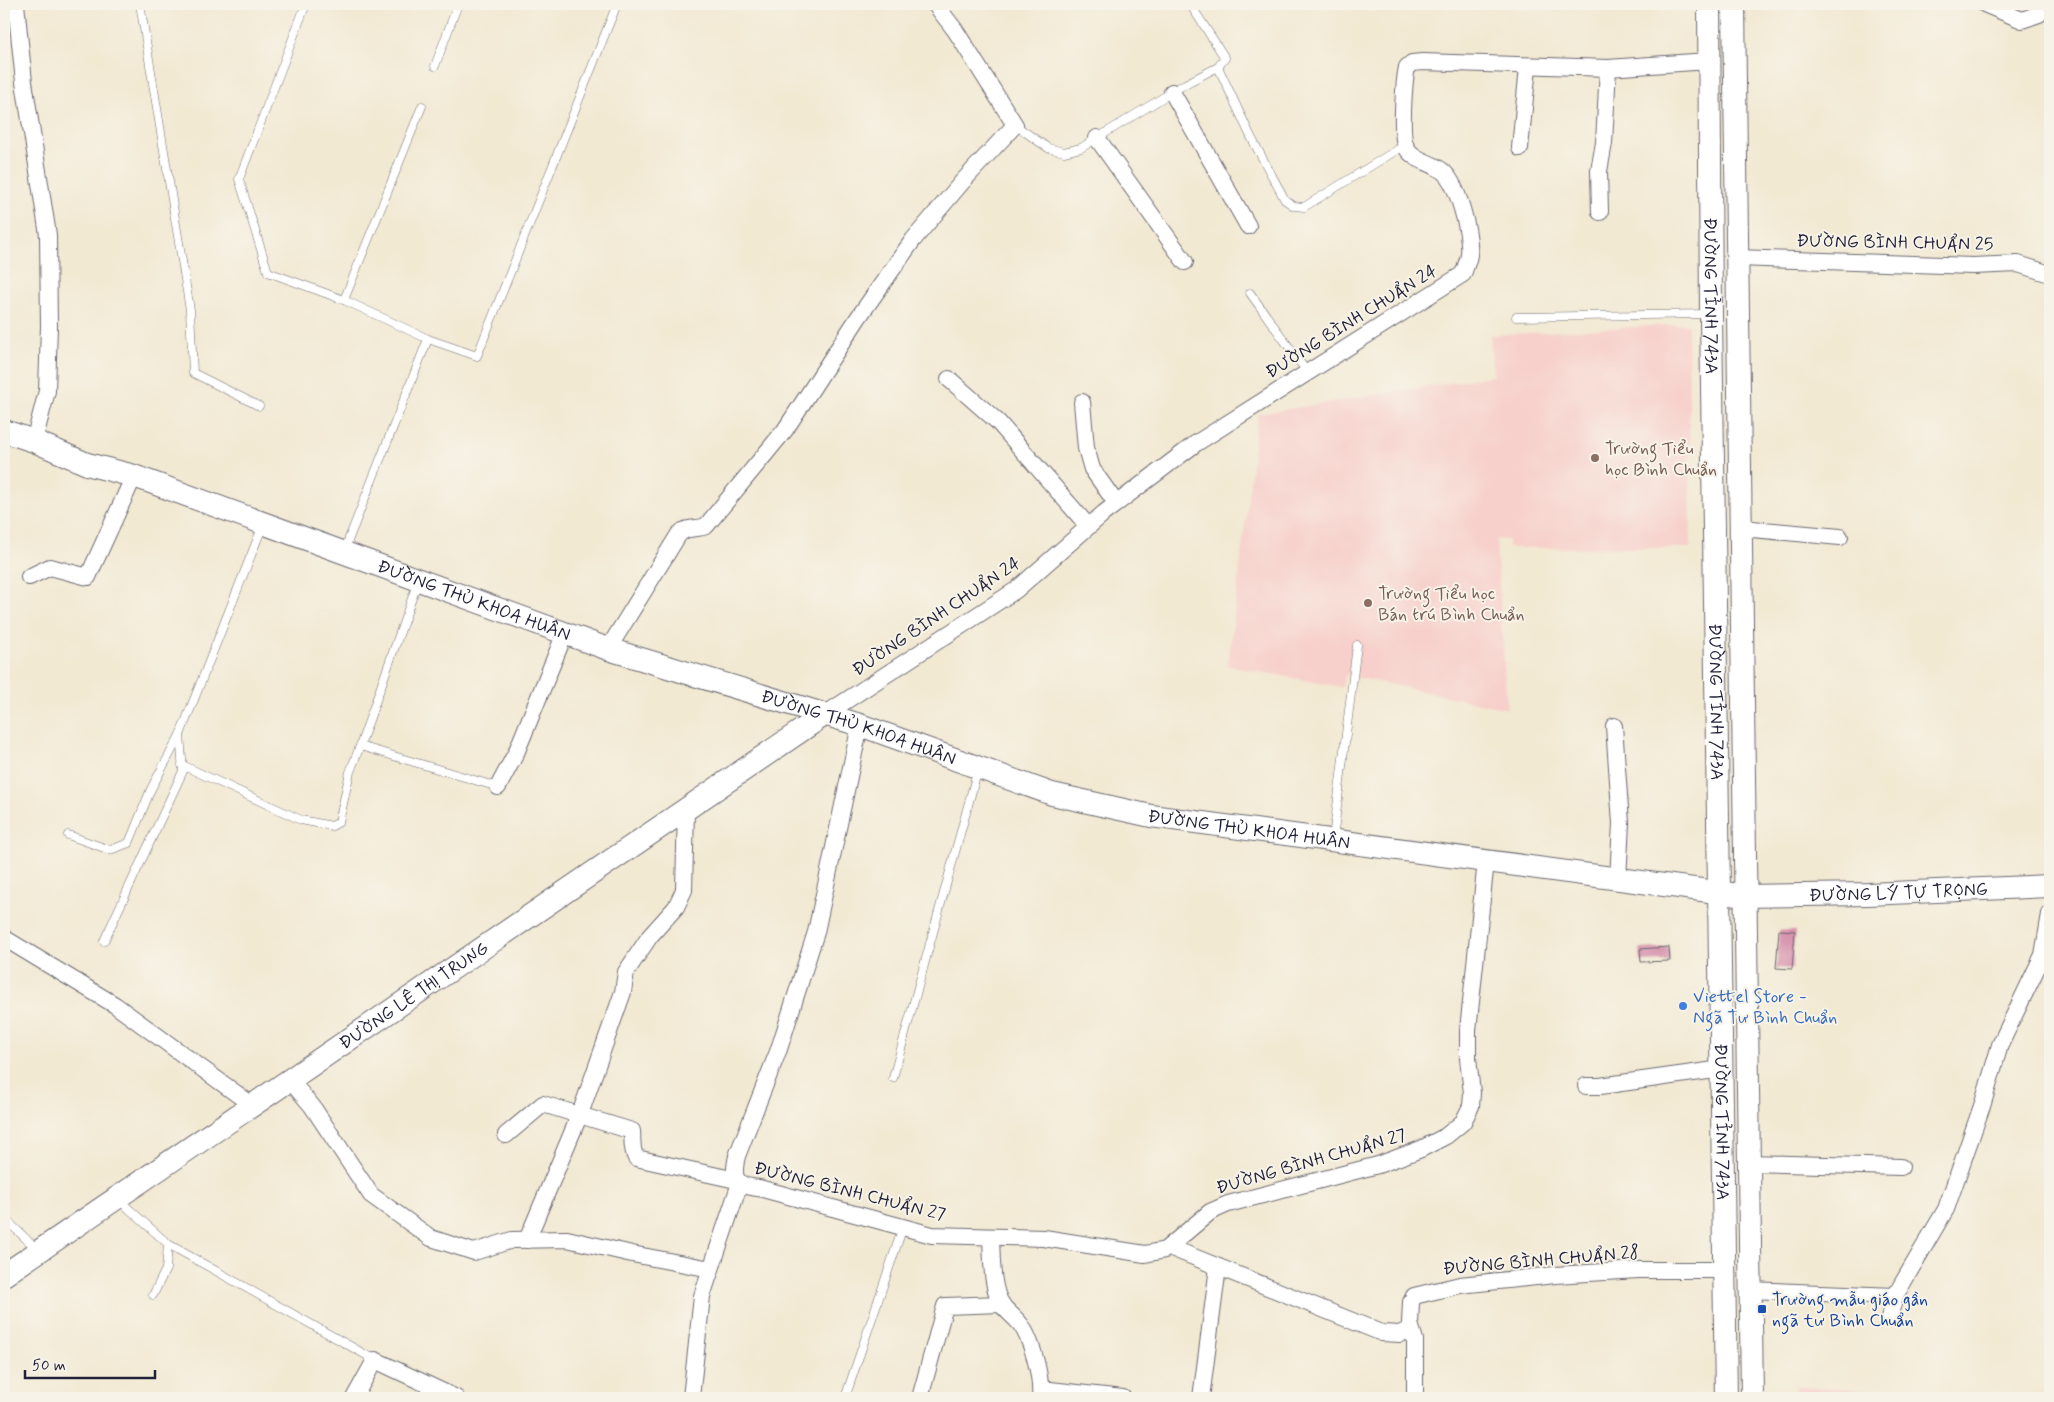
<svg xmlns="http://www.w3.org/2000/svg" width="2054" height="1402" font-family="Mynerve,sans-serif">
  <rect width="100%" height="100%" fill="#f7f3e8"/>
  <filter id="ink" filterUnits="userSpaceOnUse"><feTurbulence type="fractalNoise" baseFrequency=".02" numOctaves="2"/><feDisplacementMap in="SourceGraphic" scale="10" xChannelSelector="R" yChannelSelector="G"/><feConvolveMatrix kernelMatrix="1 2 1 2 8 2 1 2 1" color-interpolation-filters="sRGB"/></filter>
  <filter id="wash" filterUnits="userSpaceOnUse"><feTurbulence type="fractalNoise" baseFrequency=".0096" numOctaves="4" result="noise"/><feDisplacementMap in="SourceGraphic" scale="20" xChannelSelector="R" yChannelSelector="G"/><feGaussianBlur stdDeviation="1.12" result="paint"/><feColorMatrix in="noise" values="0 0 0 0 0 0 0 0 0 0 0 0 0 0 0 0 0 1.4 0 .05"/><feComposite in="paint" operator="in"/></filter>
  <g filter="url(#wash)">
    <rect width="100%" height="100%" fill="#f2e9d3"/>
    <g fill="#f7d0cb">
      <polygon points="1688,324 1691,548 1508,548 1508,540 1496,539 1507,709 1345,675 1342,687 1228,666 1258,414 1493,376 1490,335"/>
      <polygon points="1796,1387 1956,1394 1956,1398 1796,1398"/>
    </g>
    <g id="blocks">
      <g fill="#d48ca9">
        <polygon points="1779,930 1795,931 1792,969 1776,968"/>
        <polygon points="1669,947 1670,961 1641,962 1640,949"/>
      </g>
    </g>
  </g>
  <g filter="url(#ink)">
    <use href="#blocks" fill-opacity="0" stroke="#6b6870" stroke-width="1"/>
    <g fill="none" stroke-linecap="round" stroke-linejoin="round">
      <g stroke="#6b6870" stroke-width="9">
        <g id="lane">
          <polyline points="140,4 190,310 193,373 259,406"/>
          <polyline points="306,4 239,179 268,272 344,300 428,339 477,356 617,4"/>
          <polyline points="435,66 458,4"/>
          <polyline points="1218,67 1251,137 1285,200 1294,206 1304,207 1405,145"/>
          <polyline points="1015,125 1048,148 1064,152 1081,148 1185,84 1218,67 1225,58 1190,4"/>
          <polyline points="1250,293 1307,372"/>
          <polyline points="344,300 422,106"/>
          <polyline points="1516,317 1709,314"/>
          <polyline points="344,551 428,339"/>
          <polyline points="418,581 360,746 498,787"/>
          <polyline points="182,765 301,820 332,826 339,822 350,772 360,746"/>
          <polyline points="68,835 110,850 129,843 151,789 180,735"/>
          <polyline points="1333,839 1357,645"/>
          <polyline points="104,941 183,771 180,735 263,525"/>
          <polyline points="893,1078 978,769"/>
          <polyline points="118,1199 168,1244 166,1269 153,1295"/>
          <polyline points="4,1218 37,1249"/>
          <polyline points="168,1244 375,1360"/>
          <polyline points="845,1398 903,1227"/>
        </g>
      </g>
      <g stroke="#6b6870" stroke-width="18">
        <g id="street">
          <polyline points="16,4 24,82 48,235 49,326 47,391 34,441"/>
          <polyline points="1984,4 2022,20 2039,14"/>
          <polyline points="1172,92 1248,226"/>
          <polyline points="1097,138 1185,262"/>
          <polyline points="1520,148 1528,67"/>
          <polyline points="1600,212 1599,171 1604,143 1608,68"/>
          <polyline points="1737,258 1973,266 2018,264 2050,274"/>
          <polyline points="949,379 998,422 1088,526"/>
          <polyline points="1082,402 1086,448 1092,469 1116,503"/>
          <polyline points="1741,528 1840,537"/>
          <polyline points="29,577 50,567 88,577 134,476"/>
          <path d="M608,649l71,-115c8,-8 17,-4 27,-8l79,-96 73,-112 55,-78 50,-59 52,-56 -60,-95 -20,-26"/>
          <path d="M824,715l192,-125 88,-77 91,-69 268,-170c2,-6 5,-13 6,-19 2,-20 -11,-74 -28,-85 -12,-9 -27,-9 -35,-23 -6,-12 -2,-66 1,-80l5,-4 10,-1 186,6 100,-7"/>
          <path d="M860,725l-44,207 -37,117 -42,107c-5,23 -2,30 22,32l173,47 112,3 101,16 20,-4 45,-38 18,-8 150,-39 43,-16 25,-13 17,-14 8,-16 1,-13 -4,-35v-28l18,-169"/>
          <polyline points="1614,726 1621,823 1618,879"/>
          <polyline points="498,787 516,753 565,633"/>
          <polyline points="4,938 115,1005 252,1105"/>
          <polyline points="289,1079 312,1106 371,1195 431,1238 474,1252 512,1240 567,1239 632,1254 711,1269"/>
          <polyline points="1586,1086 1600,1086 1722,1069"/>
          <path d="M506,1135l37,-31 89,27c1,10 -1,18 4,27l100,22"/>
          <polyline points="1748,1163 1901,1167"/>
          <path d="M991,1237c1,20 0,51 11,68 6,8 16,14 21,23 10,17 19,50 17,70"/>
          <polyline points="527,1240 580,1114 623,992 626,972 650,936 676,907 684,890 686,809"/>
          <polyline points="1169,1247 1382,1333 1400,1334 1408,1330 1410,1324 1411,1302 1414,1296 1460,1285 1555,1275 1638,1270 1724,1270"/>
          <polyline points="1750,1290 1895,1296"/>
          <polyline points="1889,1318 1895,1296 1946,1209 1983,1103 2000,1045 2043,955 2050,914"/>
          <polyline points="1410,1324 1415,1340 1415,1398"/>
          <polyline points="1041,1389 1123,1398"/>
          <polyline points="354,1398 375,1360 456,1398"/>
          <polyline points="691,1398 702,1296 740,1183"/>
          <polyline points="920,1398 945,1306 1002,1304"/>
          <polyline points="1201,1398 1218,1267"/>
        </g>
      </g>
      <g stroke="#6b6870" stroke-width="24">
        <g id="secondary">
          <path id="s1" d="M1709,4l2,310 15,1084"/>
          <polyline points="1734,4 1752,1398"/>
          <path id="s2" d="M4,431l30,10 53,23 47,12 474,173 252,76 192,69 99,22 595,80 122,-2 182,-8"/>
          <path id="s3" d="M4,1275l820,-560"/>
        </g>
      </g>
      <use href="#lane" stroke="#fff" stroke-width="8"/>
      <use href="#street" stroke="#fff" stroke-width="16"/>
      <use href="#secondary" stroke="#fff" stroke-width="22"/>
    </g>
  </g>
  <g fill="#8d6e63" stroke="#f7f3e8" stroke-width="2">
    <circle cx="1595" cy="458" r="5"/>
    <circle cx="1368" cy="603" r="5"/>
  </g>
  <circle fill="#3f7fe0" stroke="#f7f3e8" stroke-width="2" cx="1683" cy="1006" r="5"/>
  <rect fill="#1a4fb4" stroke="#f7f3e8" stroke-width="2" x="1757" y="1304" width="10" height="10" rx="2.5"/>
  <g text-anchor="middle" stroke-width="4" stroke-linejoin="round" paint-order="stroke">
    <g font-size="18" fill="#22223b" stroke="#f7f3e8">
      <text transform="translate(1895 242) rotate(1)" y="6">ĐƯỜNG BÌNH CHUẨN 25</text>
      <text dy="6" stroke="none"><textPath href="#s1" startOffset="292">ĐƯỜNG TỈNH 743A</textPath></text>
      <text transform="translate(1351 321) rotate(-32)" y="6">ĐƯỜNG BÌNH CHUẨN 24</text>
      <text dy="6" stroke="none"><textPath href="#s2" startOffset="500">ĐƯỜNG THỦ KHOA HUÂN</textPath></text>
      <text transform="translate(936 616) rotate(-34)" y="6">ĐƯỜNG BÌNH CHUẨN 24</text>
      <text dy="6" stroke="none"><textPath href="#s1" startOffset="698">ĐƯỜNG TỈNH 743A</textPath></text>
      <text dy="6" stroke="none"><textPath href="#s2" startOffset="905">ĐƯỜNG THỦ KHOA HUÂN</textPath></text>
      <text dy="6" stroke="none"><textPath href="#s2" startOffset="1310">ĐƯỜNG THỦ KHOA HUÂN</textPath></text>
      <text dy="6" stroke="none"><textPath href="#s2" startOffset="1964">ĐƯỜNG LÝ TỰ TRỌNG</textPath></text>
      <text dy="6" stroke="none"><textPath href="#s3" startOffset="496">ĐƯỜNG LÊ THỊ TRUNG</textPath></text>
      <text dy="6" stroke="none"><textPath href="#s1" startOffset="1118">ĐƯỜNG TỈNH 743A</textPath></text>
      <text transform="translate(1311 1161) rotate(-16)" y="6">ĐƯỜNG BÌNH CHUẨN 27</text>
      <text transform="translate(850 1191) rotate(14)" y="6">ĐƯỜNG BÌNH CHUẨN 27</text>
      <text transform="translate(1541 1260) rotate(-5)" y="6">ĐƯỜNG BÌNH CHUẨN 28</text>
    </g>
    <g font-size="18" fill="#785e54" stroke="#f7f3e8" text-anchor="start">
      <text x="1605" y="454">Trường Tiểu<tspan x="1605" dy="21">học Bình Chuẩn</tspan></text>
      <text x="1378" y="599">Trường Tiểu học<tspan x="1378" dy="21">Bán trú Bình Chuẩn</tspan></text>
    </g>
    <g font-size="18" fill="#366cbe" stroke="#f7f3e8" text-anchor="start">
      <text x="1693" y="1002">Viettel Store -<tspan x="1693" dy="21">Ngã Tư Bình Chuẩn</tspan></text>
    </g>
    <g font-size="18" fill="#164399" stroke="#f7f3e8" text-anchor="start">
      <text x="1772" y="1305">Trường mẫu giáo gần<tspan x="1772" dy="21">ngã tư Bình Chuẩn</tspan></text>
    </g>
  </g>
  <rect width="2054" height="1402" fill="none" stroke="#f7f3e8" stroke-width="20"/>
  <path d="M25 1370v8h130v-8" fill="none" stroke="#22223b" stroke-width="2.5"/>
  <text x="32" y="1370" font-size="15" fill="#22223b" stroke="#f7f3e8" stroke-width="4" paint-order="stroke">50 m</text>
</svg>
